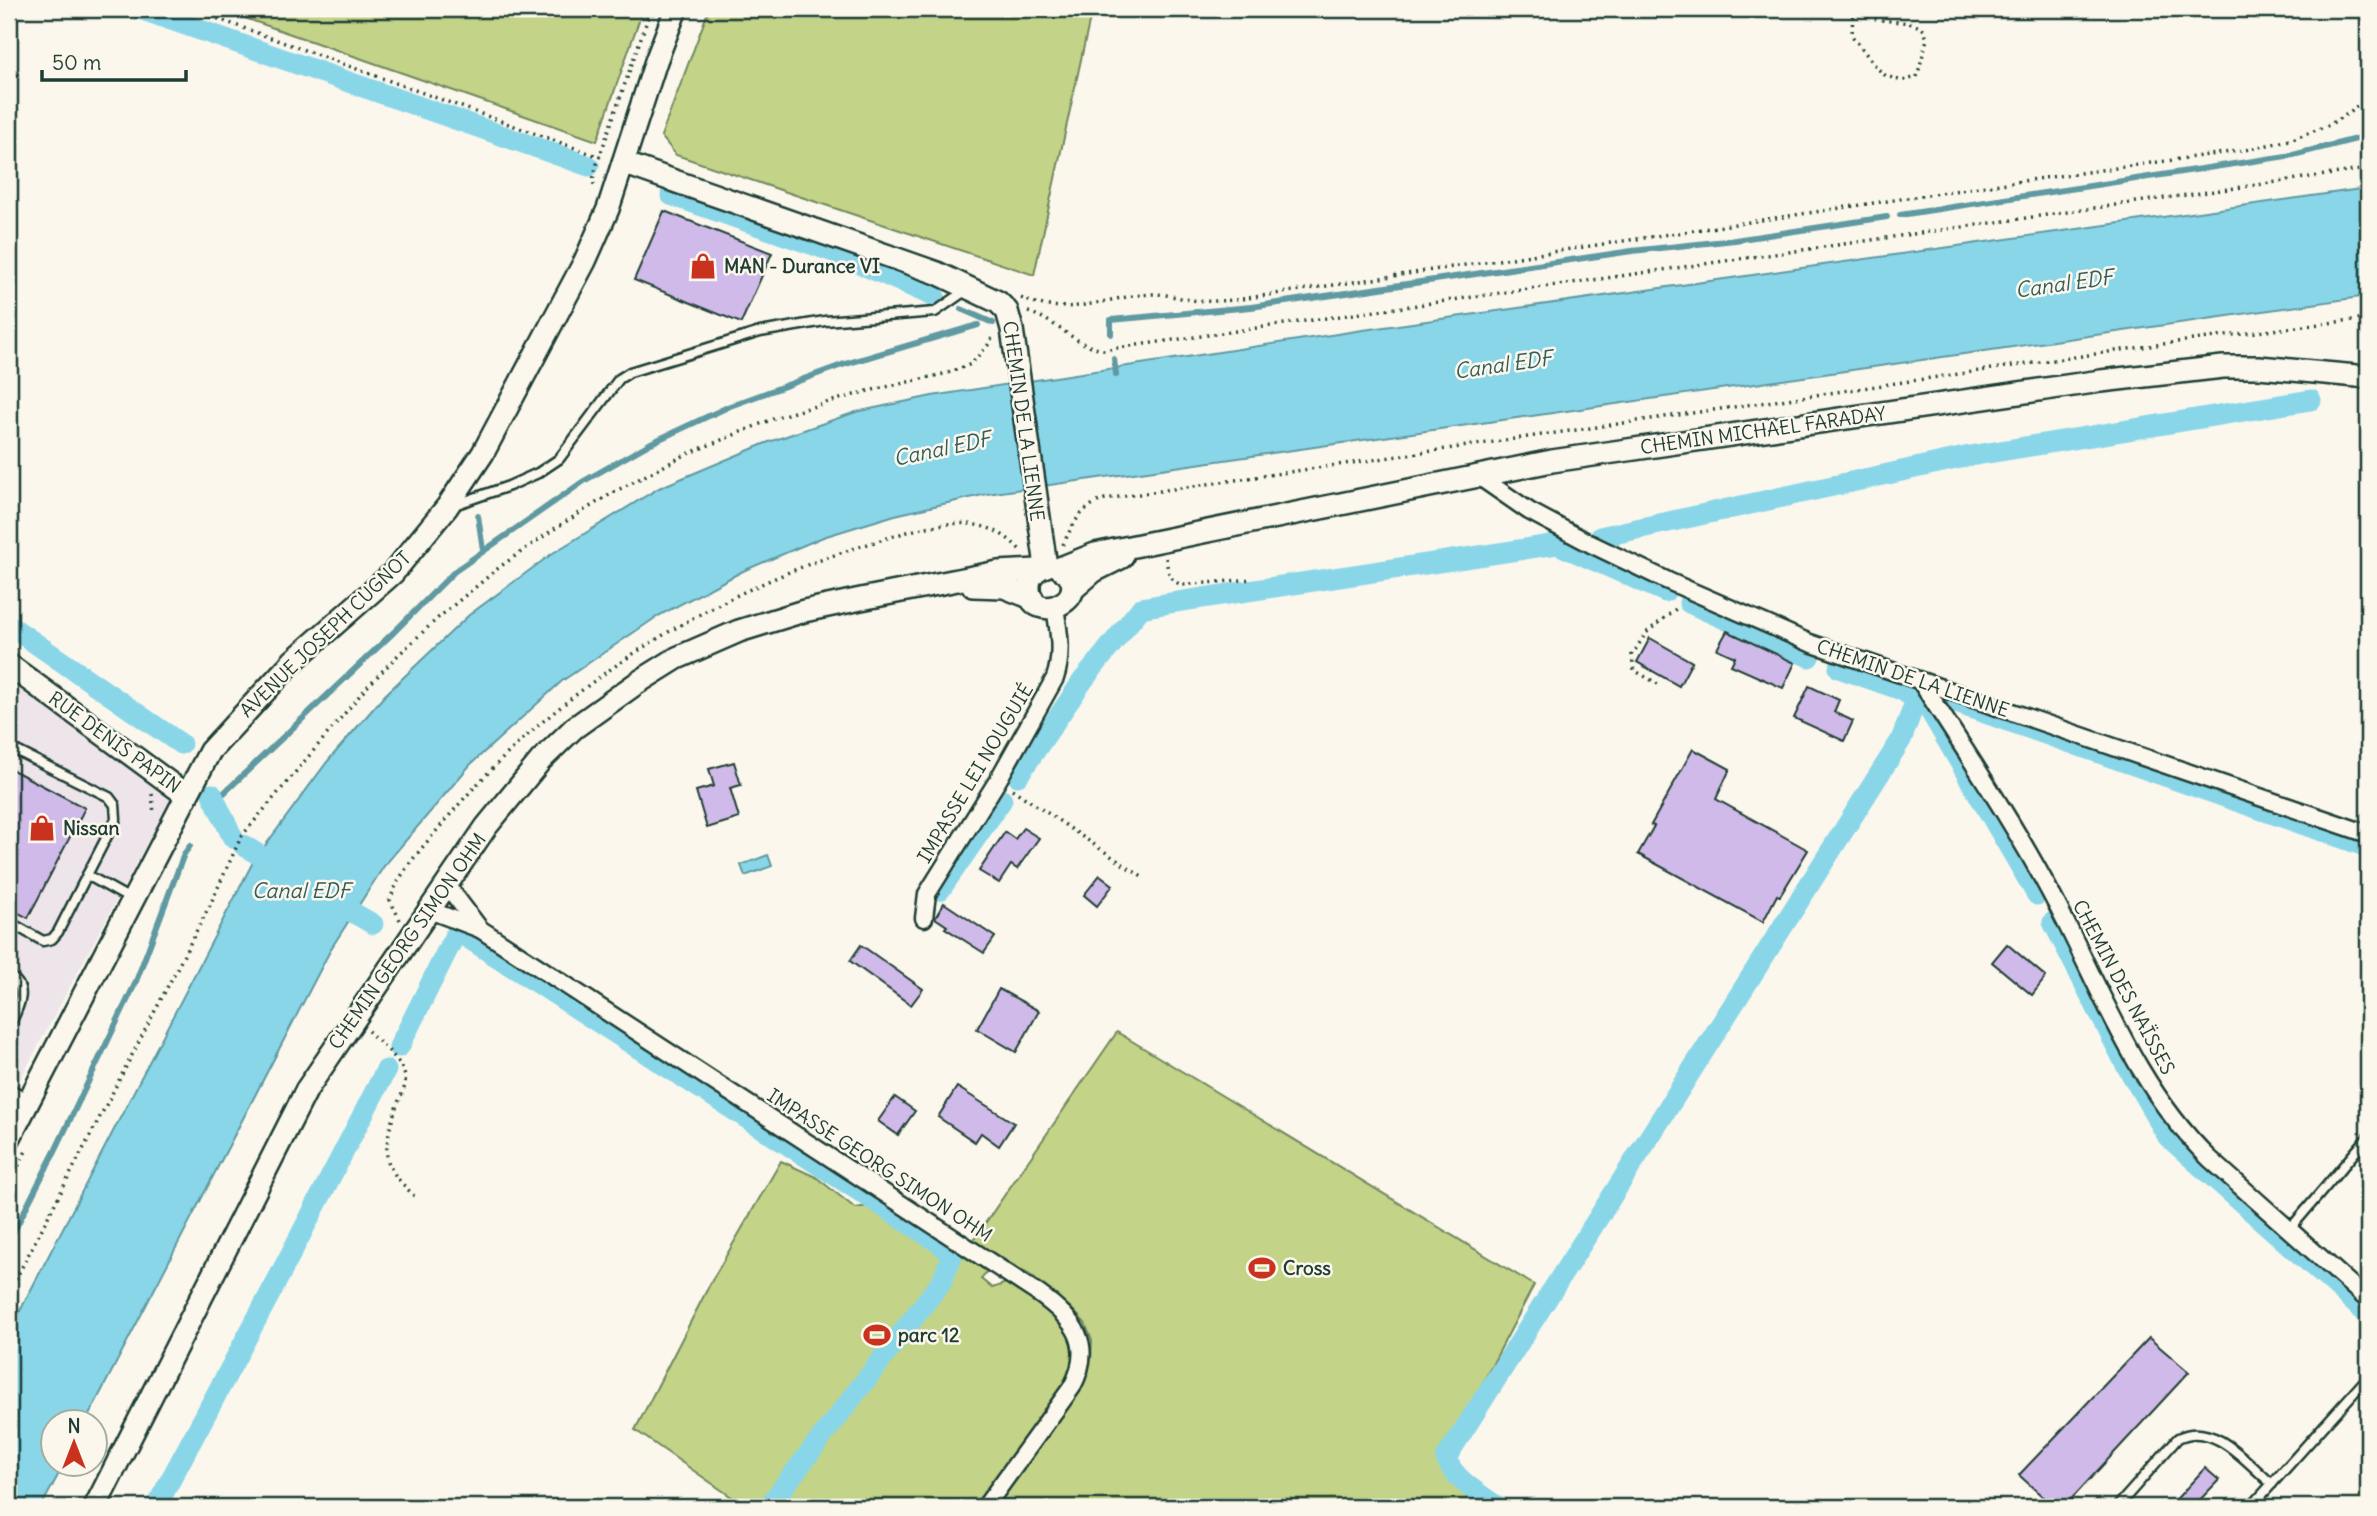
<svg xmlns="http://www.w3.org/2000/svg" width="2377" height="1516" font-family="Delius,sans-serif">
  <rect width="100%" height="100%" fill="#fbf7ec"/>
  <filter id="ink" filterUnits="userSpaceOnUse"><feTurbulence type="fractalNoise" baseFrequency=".0143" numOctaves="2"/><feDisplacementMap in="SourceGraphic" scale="14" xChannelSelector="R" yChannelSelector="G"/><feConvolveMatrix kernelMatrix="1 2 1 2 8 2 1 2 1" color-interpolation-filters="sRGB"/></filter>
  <g filter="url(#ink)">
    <polygon fill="#eee5eb" points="9,682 172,797 9,1100"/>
    <g fill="#c3d388" stroke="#71885e" stroke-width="2">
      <polygon points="219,9 643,9 597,141"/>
      <polygon points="709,9 1092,9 1034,275 676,155 661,136"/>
      <polygon points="1117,1032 1534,1285 1444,1457 1501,1507 994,1507 1065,1409 1091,1360 1092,1341 1085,1323 1071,1308 1030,1275 973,1241"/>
      <path d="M781,1161l35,16 39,31 27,-4 106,65 -7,10 11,9 17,-6c26,18 70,39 66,78 0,7 -3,15 -5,22l-91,125h-233l-111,-77 76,-148z"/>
    </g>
    <g fill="#8ad6e9" stroke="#5f99a1" stroke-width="2">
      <polygon points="2368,188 2368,296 987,494 895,515 823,537 743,571 658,616 562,681 470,765 384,866 332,947 86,1421 52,1422 52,1464 64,1464 41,1507 9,1507 9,1332 253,862 327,762 385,695 469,615 553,553 659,488 766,443 856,412 932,396 1363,330"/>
      <polygon points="768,855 772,866 745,876 741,865"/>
    </g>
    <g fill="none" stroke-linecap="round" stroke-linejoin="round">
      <g stroke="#5f99a1" stroke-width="6">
        <polyline points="1900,215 2293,155 2368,136"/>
        <polyline points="961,309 993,323"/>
        <polyline points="1111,334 1111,320 1251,307 1632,251 1735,240 1887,217"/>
        <polyline points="1114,359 1116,375"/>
        <polyline points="478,516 483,550"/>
        <polyline points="224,793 394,632 455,571 584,481 651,443 730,406 842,365 978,325"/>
        <polyline points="9,1241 56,1149 135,984 184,854 190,846"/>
      </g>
      <g stroke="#8ad6e9" stroke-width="21">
        <polyline points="140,9 589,166"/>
        <polyline points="671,195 831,251 935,297"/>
        <polyline points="1600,537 1970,456 2311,400"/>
        <polyline points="1689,603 1809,657"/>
        <polyline points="9,625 181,744"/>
        <polyline points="1081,683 1141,608 1170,603 1557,544 1665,592"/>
        <polyline points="1942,698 2368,847"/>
        <polyline points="1916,700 1926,704 2037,895"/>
        <polyline points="1018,776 1084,679"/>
        <polyline points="212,794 233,838"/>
        <polyline points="243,845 283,870"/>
        <polyline points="940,890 1002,800"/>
        <polyline points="331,900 373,924"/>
        <polyline points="2053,922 2126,1065 2168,1137 2368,1315"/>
        <polyline points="399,1047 457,931 941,1244 952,1256 942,1281 768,1507"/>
        <polyline points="156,1507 270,1294 386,1070"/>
        <path d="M1498,1507c-18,-13 -44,-27 -52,-49l455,-718 15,-40 -14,-10 -63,-22"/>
      </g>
    </g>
    <g fill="#d0bae9" stroke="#1f3d34" stroke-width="2">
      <polygon points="664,211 772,253 741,323 634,280"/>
      <polygon points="1727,631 1795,663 1783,688 1731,665 1735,657 1717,649"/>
      <polygon points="1650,638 1692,662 1679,686 1637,662"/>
      <polygon points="1809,686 1839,700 1834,712 1853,721 1844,741 1794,718"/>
      <polygon points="1693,749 1730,769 1716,799 1808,850 1780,896 1777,895 1763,922 1638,854 1654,826 1651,825"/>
      <polygon points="734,762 741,785 730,788 739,818 707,828 696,791 714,786 709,769"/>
      <polygon points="9,768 85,808 28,918 9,908"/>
      <polygon points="1023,828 1039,838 1017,869 1011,865 999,883 979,871 1005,832 1015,839"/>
      <polygon points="1100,875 1113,885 1097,906 1084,895"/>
      <polygon points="944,903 995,937 984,953 945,928 947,926 935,918"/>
      <polygon points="2007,944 2046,977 2032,995 1992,962"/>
      <polygon points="861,945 923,989 911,1005 850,961"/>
      <polygon points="999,989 1039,1011 1016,1052 977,1029"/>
      <polygon points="957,1087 1014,1123 999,1146 981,1133 975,1142 938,1117"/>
      <polygon points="895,1097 915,1111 898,1135 878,1121"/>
      <polygon points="2149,1338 2189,1372 2064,1507 2054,1507 2019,1475"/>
      <polygon points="2205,1468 2219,1480 2193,1507 2169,1507"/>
    </g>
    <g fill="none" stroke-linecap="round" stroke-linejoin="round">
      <g stroke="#1f3d34" stroke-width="13">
        <g id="lane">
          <polyline points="454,505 509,486 538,473 559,459 619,379 630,372 760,332 825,321 935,312 968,289"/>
          <polyline points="9,747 109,797 115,805 116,819 87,875"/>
          <polyline points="9,922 43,941 52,939 58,932 87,875 132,900"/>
          <path d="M9,976c22,12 8,34 0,51"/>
          <polyline points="9,1088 29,1099"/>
          <polyline points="2289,1230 2368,1137"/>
          <path d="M2117,1507l61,-69c36,-18 69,25 94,46"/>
          <polyline points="2251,1507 2368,1377"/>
        </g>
      </g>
      <g stroke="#1f3d34" stroke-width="21">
        <g id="street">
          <polyline points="1477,475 1529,511 1591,544 1668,581 1810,643 2368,834"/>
          <path d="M1921,682c47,73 96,146 136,223 45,87 81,185 153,254l158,141"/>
          <polyline points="446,884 480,929"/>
          <path d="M429,910l51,19 559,365c35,25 56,50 33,93l-87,120"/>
          <path d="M924,918l3,-24 71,-114 57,-102c8,-23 4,-47 0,-70"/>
        </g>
      </g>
      <g stroke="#1f3d34" stroke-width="26">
        <g id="secondary">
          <polyline points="623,163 937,273 998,302 1007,311 1012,329 1046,566"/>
          <path d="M1046,566c-9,3 -17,9 -17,20 -1,45 73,10 31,-18"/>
          <polyline points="1060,568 1095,554 1552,461 2101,381 2223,367 2259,367 2368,377"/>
          <polyline points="973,586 1004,587 1032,598"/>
          <polyline points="1072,590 1094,571 1122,557"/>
          <polyline points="9,665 186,795"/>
          <polyline points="9,1139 210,751 293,661 393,573 447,507 483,453 585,261 608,209 656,61 676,9"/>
          <polyline points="95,1507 307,1089 486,827 541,760 574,728 637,683 677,658 739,631 804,611 861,599 998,572 1037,570"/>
        </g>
      </g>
      <g stroke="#1f3d34" stroke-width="3.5" stroke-dasharray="2 5" stroke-linecap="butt">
        <polyline points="191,9 600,157"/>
        <path d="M1853,9l-1,27 26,33 8,7 16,5 15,-4 10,-38 -3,-9c-19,-15 -48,-2 -65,-21"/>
        <polyline points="594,185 593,180 597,164 651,9"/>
        <path d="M1021,298c50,21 83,-2 133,-4 12,0 25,4 37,6 15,2 29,1 44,0l751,-114 259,-36 45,-10 39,-15 23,-14 16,-17"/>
        <path d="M1028,312c28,8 46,33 75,38l1265,-181"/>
        <path d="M1063,545c10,-22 18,-38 42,-46l1072,-157 191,-24"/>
        <path d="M1166,558c2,13 2,23 17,27l70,-6"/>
        <polyline points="1658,684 1634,670 1632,655 1646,633 1677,608"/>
        <polyline points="1012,789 1142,877"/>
        <polyline points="152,794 154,814"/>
        <path d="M400,920l-10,-20c10,-30 34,-54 54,-78 109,-132 261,-228 424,-278 52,-16 112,-40 153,7"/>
        <path d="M368,1031c12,12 34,29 37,46 2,11 -6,21 -9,31 -5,14 -12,39 -8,53 4,14 17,25 26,35"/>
        <polyline points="9,1185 26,1151"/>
        <polyline points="9,1292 210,905 241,837 366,688 396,657 438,618 501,566 557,527 614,492 685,455 780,416 868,391 948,373 971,364 988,345 993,336"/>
      </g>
      <use href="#lane" stroke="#fbf7ec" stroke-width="8"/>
      <use href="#street" stroke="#fbf7ec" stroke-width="16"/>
      <use href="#secondary" stroke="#fbf7ec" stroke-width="21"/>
    </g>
  </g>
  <defs>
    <g id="shop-bare" transform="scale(2.1)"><path d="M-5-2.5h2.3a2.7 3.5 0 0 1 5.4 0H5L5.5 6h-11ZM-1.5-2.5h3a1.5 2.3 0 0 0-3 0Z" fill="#c8321e" stroke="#fbf7ec" stroke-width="2.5" paint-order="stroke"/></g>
    <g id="stadium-bare" transform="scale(2.1)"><path d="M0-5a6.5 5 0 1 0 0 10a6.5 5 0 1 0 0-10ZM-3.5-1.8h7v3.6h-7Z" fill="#c8321e" stroke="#fbf7ec" stroke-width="2.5" paint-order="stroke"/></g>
  </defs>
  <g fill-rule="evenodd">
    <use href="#shop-bare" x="703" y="266"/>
    <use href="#shop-bare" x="42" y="828"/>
    <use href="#stadium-bare" x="1262" y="1268"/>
    <use href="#stadium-bare" x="877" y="1335"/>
  </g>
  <g text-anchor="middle" stroke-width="5" stroke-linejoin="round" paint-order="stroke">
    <g font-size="19" font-weight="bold" fill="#1f3d34" stroke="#fbf7ec" text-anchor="start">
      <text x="724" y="273">MAN - Durance VI</text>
      <text x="63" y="835">Nissan</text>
      <text x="1283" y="1275">Cross</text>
      <text x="898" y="1342">parc 12</text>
    </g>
    <g font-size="19" fill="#1f3d34" stroke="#fbf7ec">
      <text transform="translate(1024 421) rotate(82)" y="7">CHEMIN DE LA LIENNE</text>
      <text transform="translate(1763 430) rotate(-8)" y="7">CHEMIN MICHAEL FARADAY</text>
      <text transform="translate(325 634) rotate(-44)" y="7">AVENUE JOSEPH CUGNOT</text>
      <text transform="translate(1913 678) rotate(19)" y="7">CHEMIN DE LA LIENNE</text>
      <text transform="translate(115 742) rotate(36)" y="7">RUE DENIS PAPIN</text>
      <text transform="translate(975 773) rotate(-59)" y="7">IMPASSE LEI NOUGUIÉ</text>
      <text transform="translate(407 941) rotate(-55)" y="7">CHEMIN GEORG SIMON OHM</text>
      <text transform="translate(2124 987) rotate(62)" y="7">CHEMIN DES NAÏSSES</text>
      <text transform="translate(880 1165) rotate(33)" y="7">IMPASSE GEORG SIMON OHM</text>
    </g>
    <g font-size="21" font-style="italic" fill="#345c58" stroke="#fbf7ec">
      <text transform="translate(2064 284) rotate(-8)" y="7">Canal EDF</text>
      <text transform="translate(1503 365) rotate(-8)" y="7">Canal EDF</text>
      <text transform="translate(942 449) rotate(-12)" y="7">Canal EDF</text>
      <text x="301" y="898">Canal EDF</text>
    </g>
  </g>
  <rect width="2377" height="1516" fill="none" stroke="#fbf7ec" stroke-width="35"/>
  <rect x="18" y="18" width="2342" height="1481" fill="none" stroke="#1f3d34" stroke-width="2.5" filter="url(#ink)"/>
  <g transform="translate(74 1443)"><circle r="33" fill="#fbf7ec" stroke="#a3ada2" stroke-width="2"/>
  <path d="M0-5L12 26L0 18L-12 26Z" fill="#c8321e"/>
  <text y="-10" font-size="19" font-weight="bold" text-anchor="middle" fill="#1f3d34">N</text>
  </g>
  <path d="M42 70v10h144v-10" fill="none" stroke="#1f3d34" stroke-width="3.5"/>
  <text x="52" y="70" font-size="21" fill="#1f3d34" stroke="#fbf7ec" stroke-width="5" paint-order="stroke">50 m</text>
</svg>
